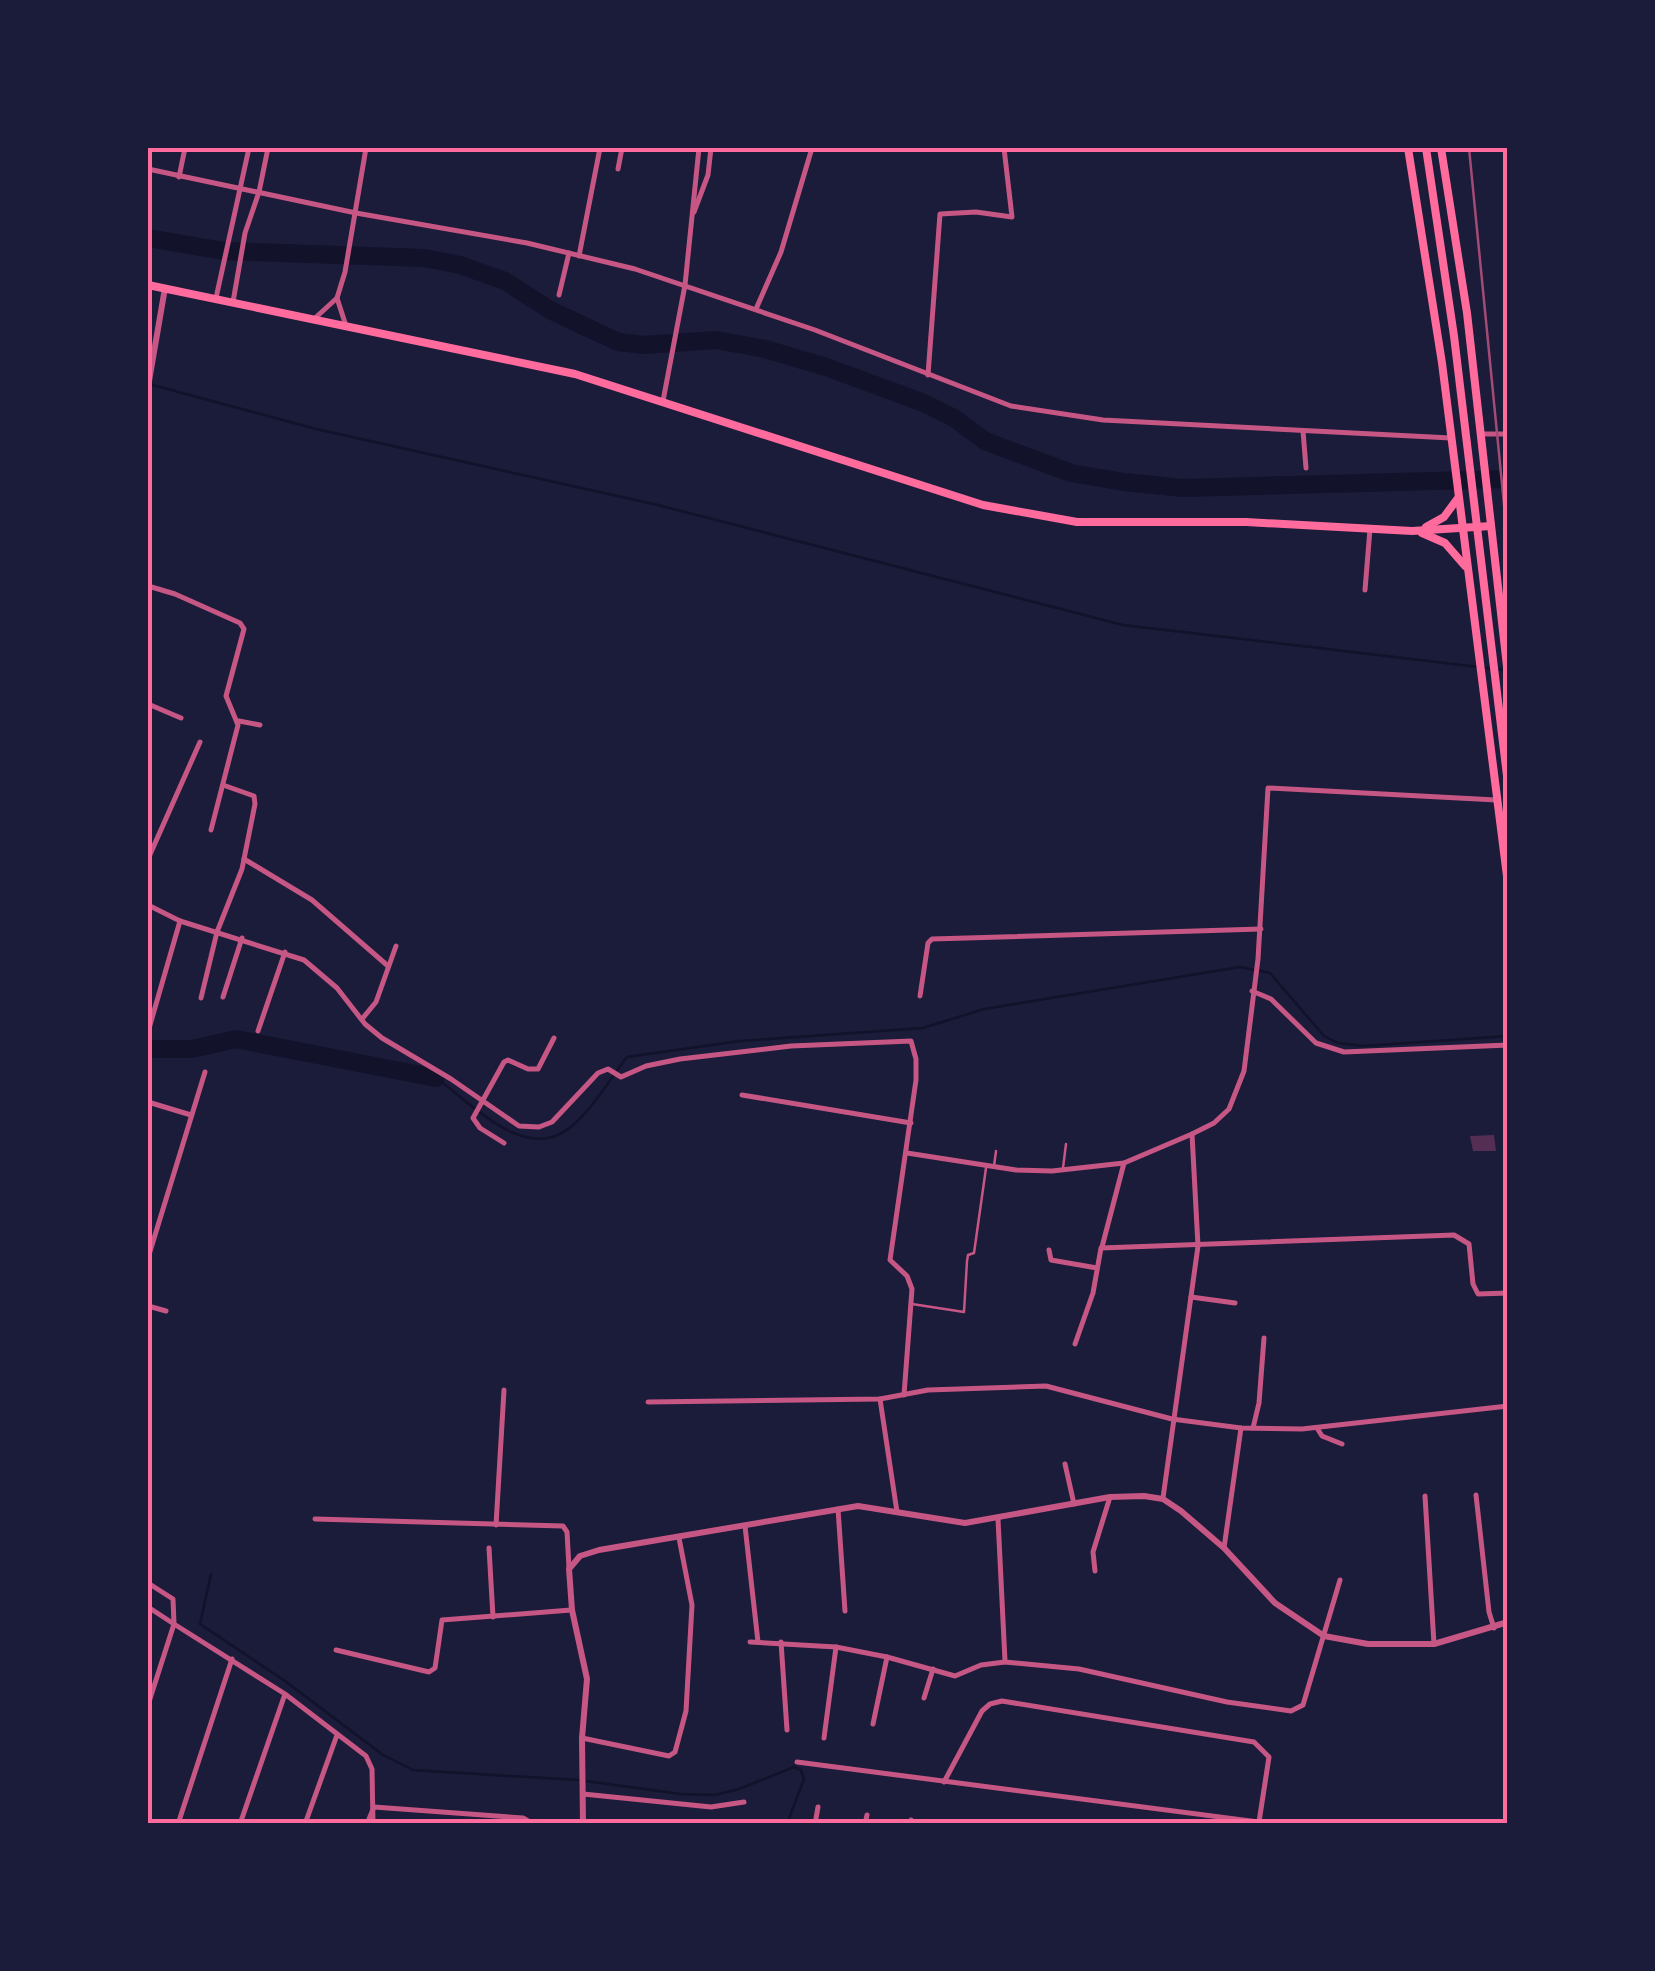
<svg xmlns="http://www.w3.org/2000/svg" width="1655" height="1971" font-family="'Varela Round',sans-serif">
  <rect width="100%" height="100%" fill="#1b1b3a"/>
  <g fill="none" stroke-linecap="round" stroke-linejoin="round">
    <g stroke="#12122b" stroke-width="2.5">
      <polyline points="149,384 316,429 658,505 1123,625 1504,670"/>
      <path d="M436,1078c38,27 91,87 136,48 21,-18 38,-47 55,-69l113,-16 183,-13 61,-19 256,-42 30,6 54,63 14,7 26,3 144,-10"/>
      <polyline points="211,1574 200,1624 285,1681 383,1755 413,1770 578,1780 681,1794 715,1795 739,1789 794,1767 801,1770 804,1779 787,1824"/>
    </g>
    <g stroke="#12122b" stroke-width="18">
      <polyline points="148,238 224,251 424,258 460,265 505,281 550,310 618,342 644,345 716,340 765,349 826,367 924,403 954,418 985,441 1071,473 1124,482 1183,488 1508,479"/>
      <polyline points="148,1049 192,1049 236,1039 436,1078"/>
    </g>
  </g>
  <polygon fill="#542f53" points="1494,1135 1496,1151 1473,1151 1470,1136"/>
  <g fill="none" stroke-linecap="round" stroke-linejoin="round">
    <g stroke="#c65784" stroke-width="2.5">
      <polyline points="994,1166 996,1151"/>
      <polyline points="1063,1168 1066,1144"/>
      <polyline points="912,1304 964,1312 967,1261 968,1255 974,1253 986,1168"/>
    </g>
    <g stroke="#c65784" stroke-width="5">
      <polyline points="148,169 356,213 527,243 635,269 815,330 1011,406 1103,420 1451,438"/>
      <polyline points="618,169 622,148"/>
      <polyline points="179,177 185,148"/>
      <polyline points="694,212 708,175 711,148"/>
      <polyline points="579,256 600,148"/>
      <polyline points="559,295 569,253"/>
      <polyline points="216,298 249,148"/>
      <polyline points="337,298 346,326"/>
      <polyline points="233,302 245,233 259,192 268,148"/>
      <polyline points="756,309 781,252 812,148"/>
      <polyline points="314,319 337,298 345,272 366,148"/>
      <polyline points="928,375 940,214 976,212 1012,217 1004,148"/>
      <polyline points="663,401 685,285 699,148"/>
      <polyline points="1303,431 1306,468"/>
      <polyline points="1482,434 1508,434"/>
      <polyline points="148,586 175,594 240,623 244,629 226,696 238,725 211,830"/>
      <polyline points="1365,590 1370,529"/>
      <polyline points="148,704 181,718"/>
      <polyline points="239,721 260,725"/>
      <polyline points="148,859 200,742"/>
      <polyline points="244,859 312,900 388,966"/>
      <polyline points="148,905 180,921 304,960 337,988 365,1024 382,1038 451,1079 519,1126 539,1127 552,1122 598,1073 608,1069 621,1077 646,1066 680,1059 791,1046 911,1041 916,1059 916,1080 890,1260 907,1276 912,1289 904,1395"/>
      <polyline points="1252,991 1271,999 1316,1043 1344,1052 1508,1045"/>
      <polyline points="920,996 928,943 932,939 1261,929"/>
      <polyline points="223,997 242,938"/>
      <polyline points="201,998 217,932 242,869 255,804 254,796 223,785"/>
      <polyline points="362,1019 376,1002 396,946"/>
      <polyline points="258,1031 285,952"/>
      <polyline points="148,1032 180,921"/>
      <polyline points="742,1095 911,1123"/>
      <polyline points="148,1102 191,1115"/>
      <polyline points="504,1143 480,1128 473,1118 504,1062 508,1060 528,1069 538,1069 554,1038"/>
      <polyline points="907,1153 1016,1170 1052,1171 1124,1163 1192,1134 1214,1123 1229,1109 1244,1071 1258,959 1268,788 1496,800"/>
      <polyline points="1102,1247 1124,1163"/>
      <polyline points="1049,1250 1051,1260 1097,1268"/>
      <polyline points="148,1258 205,1072"/>
      <polyline points="1191,1297 1235,1303"/>
      <polyline points="148,1306 166,1311"/>
      <polyline points="1075,1344 1093,1293 1101,1248 1454,1235 1469,1244 1473,1284 1478,1294 1508,1293"/>
      <polyline points="880,1399 897,1512"/>
      <polyline points="648,1402 880,1399 928,1390 1046,1386 1172,1419 1241,1428 1302,1429 1508,1406"/>
      <polyline points="1253,1428 1259,1403 1264,1338"/>
      <polyline points="1317,1428 1322,1436 1342,1444"/>
      <polyline points="1065,1464 1074,1504"/>
      <polyline points="1476,1495 1489,1612 1494,1628"/>
      <polyline points="1425,1496 1434,1644"/>
      <polyline points="1163,1498 1198,1246 1192,1134"/>
      <polyline points="838,1509 845,1611"/>
      <polyline points="315,1519 563,1526 567,1532 569,1568"/>
      <polyline points="998,1519 1005,1661"/>
      <polyline points="496,1525 504,1390"/>
      <polyline points="745,1526 758,1642"/>
      <polyline points="489,1548 493,1617"/>
      <polyline points="1224,1548 1241,1428"/>
      <polyline points="1095,1571 1093,1552 1110,1497"/>
      <polyline points="148,1583 173,1599 174,1624 285,1694 366,1756 372,1769 373,1824"/>
      <polyline points="148,1607 174,1624 148,1705"/>
      <polyline points="750,1642 836,1647 887,1657 955,1676 981,1665 1005,1662 1079,1669 1227,1702 1291,1711 1303,1705 1340,1580"/>
      <polyline points="781,1642 787,1730"/>
      <polyline points="336,1650 429,1672 435,1668 442,1620 571,1610"/>
      <polyline points="924,1698 933,1669"/>
      <polyline points="873,1724 887,1657"/>
      <polyline points="582,1738 669,1756 675,1752 686,1711 692,1605 679,1538"/>
      <polyline points="824,1738 836,1647"/>
      <polyline points="797,1762 1274,1824"/>
      <polyline points="944,1782 982,1711 990,1704 1002,1701 1254,1742 1269,1757 1259,1822"/>
      <polyline points="583,1794 711,1807 744,1802"/>
      <polyline points="178,1824 232,1659"/>
      <polyline points="240,1824 285,1694"/>
      <polyline points="305,1824 337,1735"/>
      <polyline points="367,1824 374,1807 523,1818 533,1824"/>
      <polyline points="815,1824 818,1807"/>
      <polyline points="865,1824 867,1815"/>
      <polyline points="910,1824 911,1820"/>
    </g>
    <g stroke="#c65784" stroke-width="6">
      <polyline points="148,387 165,288"/>
      <polyline points="583,1824 582,1738 587,1679 572,1610 569,1569 580,1556 599,1550 858,1506 965,1523 1110,1497 1144,1496 1163,1499 1181,1511 1224,1548 1275,1603 1324,1636 1368,1644 1434,1644 1508,1622"/>
    </g>
    <g stroke="#ff6b9d" stroke-width="8">
      <polyline points="1408,148 1442,363 1508,884"/>
      <polyline points="1426,148 1454,336 1508,784"/>
      <polyline points="1441,148 1467,313 1508,675"/>
      <polyline points="148,285 575,374 983,505 1077,522 1246,522 1412,531 1491,526"/>
      <polyline points="1426,527 1444,517 1458,498"/>
      <polyline points="1422,533 1445,543 1465,566"/>
    </g>
    <polyline stroke="#a44b75" stroke-width="2.5" points="1469,148 1508,545"/>
  </g>
  <rect width="1655" height="1971" fill="none" stroke="#1b1b3a" stroke-width="300"/>
  <rect x="150" y="150" width="1355" height="1671" fill="none" stroke="#ff6b9d" stroke-width="4"/>
</svg>
